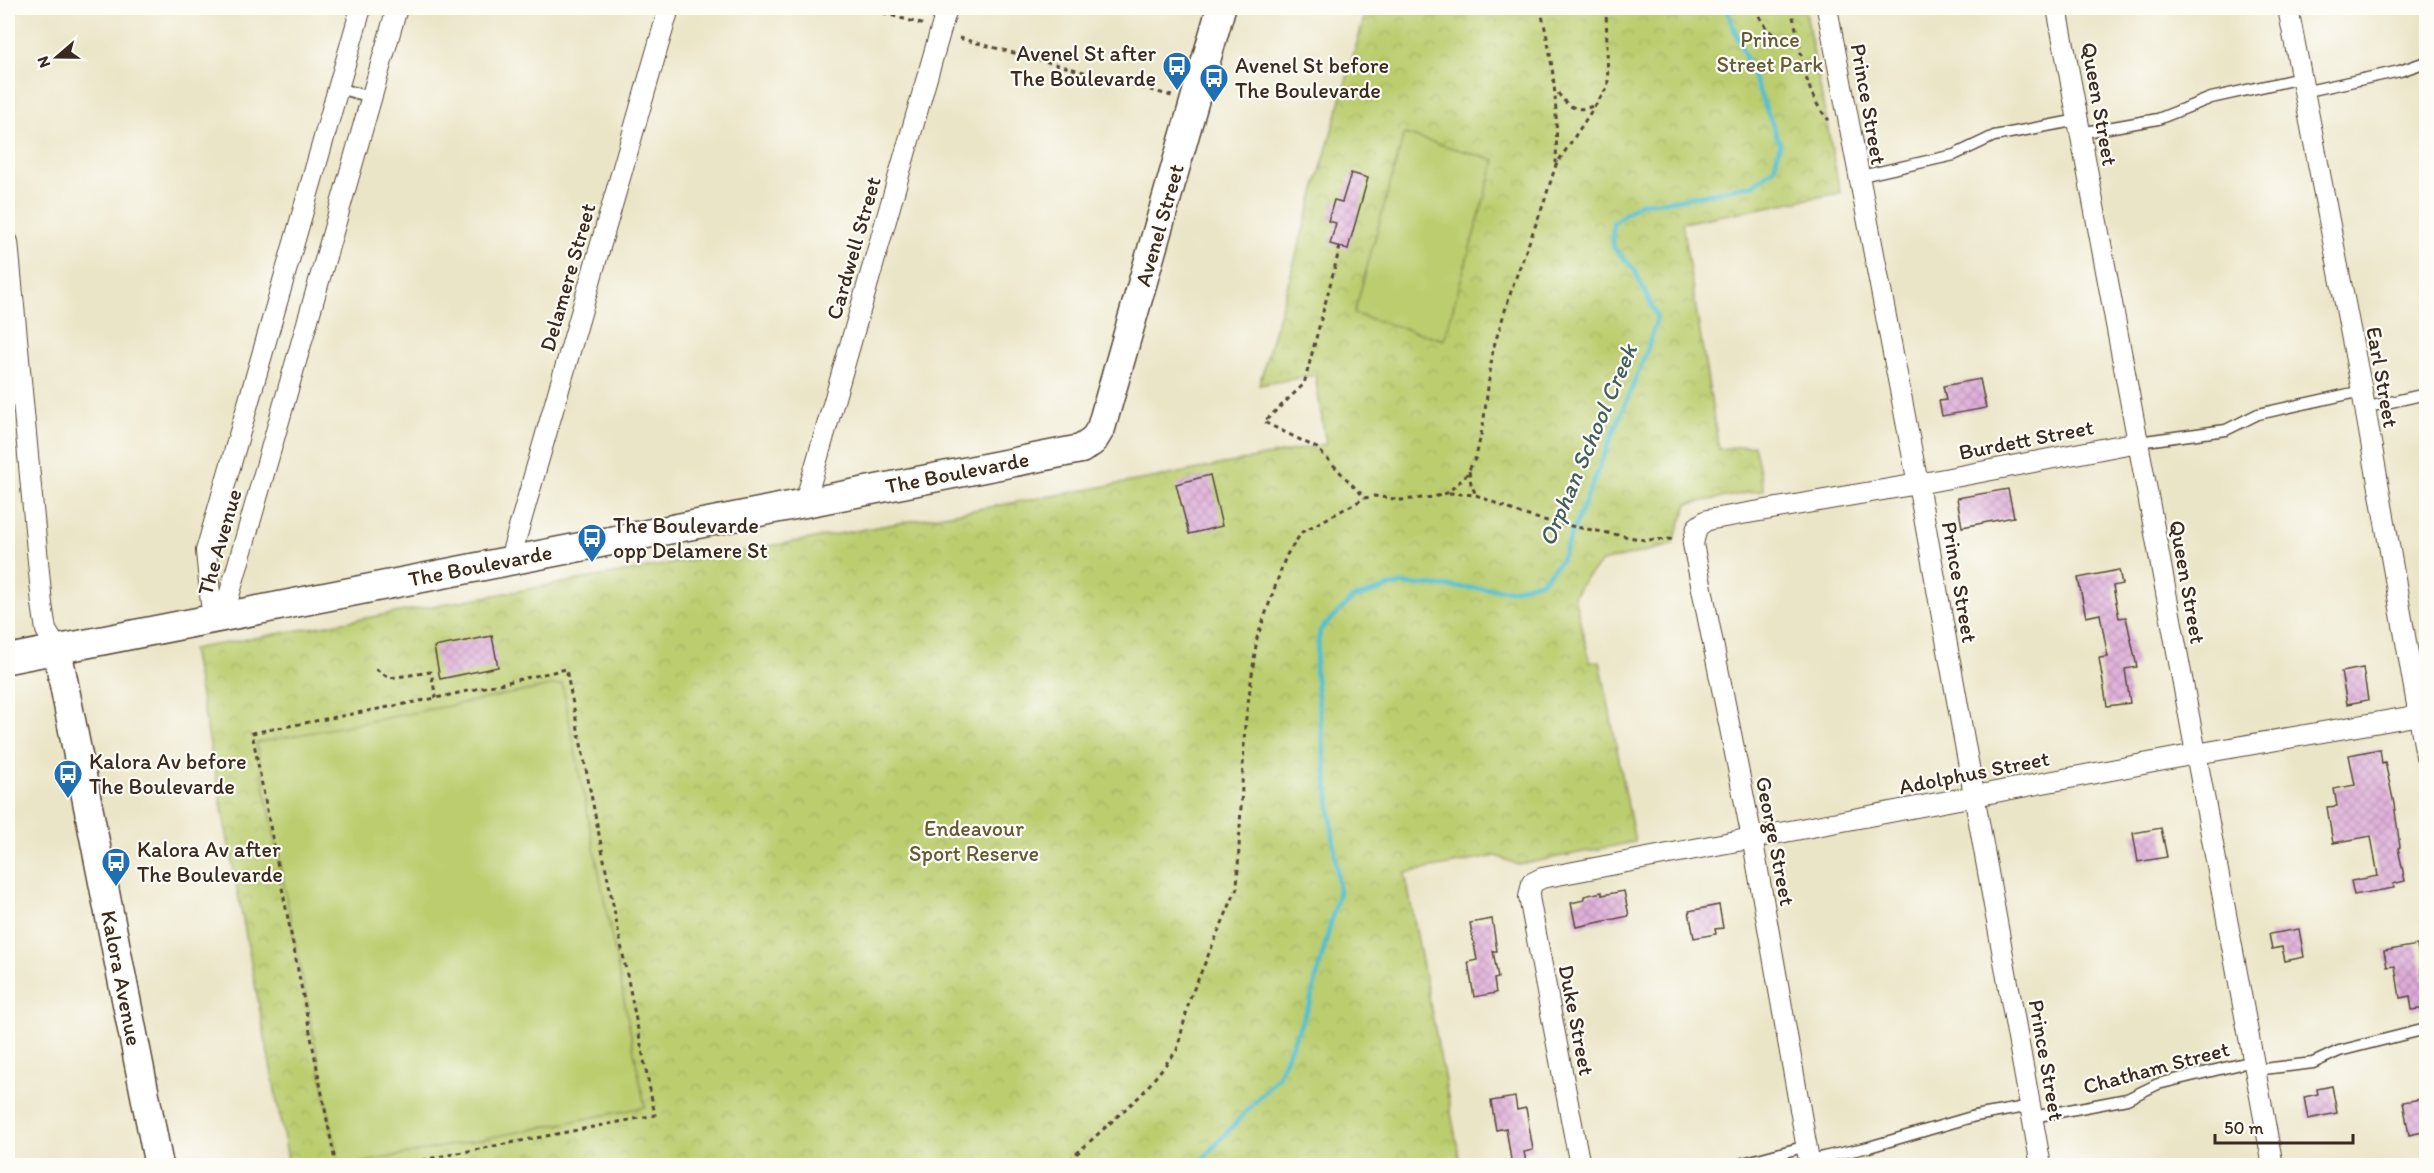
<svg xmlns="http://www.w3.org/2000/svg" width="2434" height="1173" font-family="Itim,sans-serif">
  <defs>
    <pattern id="park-crowns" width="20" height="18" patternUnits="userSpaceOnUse" patternTransform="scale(1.5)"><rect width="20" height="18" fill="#bccd6f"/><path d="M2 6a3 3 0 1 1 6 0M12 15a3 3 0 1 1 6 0" fill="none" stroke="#a2b060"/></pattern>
    <pattern id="building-cross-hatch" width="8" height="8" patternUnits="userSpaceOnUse" patternTransform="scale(1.5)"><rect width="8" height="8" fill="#deacd9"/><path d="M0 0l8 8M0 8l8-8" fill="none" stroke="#b58caf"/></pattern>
  </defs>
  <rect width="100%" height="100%" fill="#fdfcf7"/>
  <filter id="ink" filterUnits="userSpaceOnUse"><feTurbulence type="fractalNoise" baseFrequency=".0167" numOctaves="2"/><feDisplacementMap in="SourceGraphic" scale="12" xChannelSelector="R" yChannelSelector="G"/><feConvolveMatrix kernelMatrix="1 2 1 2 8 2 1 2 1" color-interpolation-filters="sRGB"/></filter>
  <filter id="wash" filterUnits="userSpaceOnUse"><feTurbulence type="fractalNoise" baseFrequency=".008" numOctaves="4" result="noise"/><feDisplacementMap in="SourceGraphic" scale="24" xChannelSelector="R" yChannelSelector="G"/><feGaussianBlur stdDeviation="1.35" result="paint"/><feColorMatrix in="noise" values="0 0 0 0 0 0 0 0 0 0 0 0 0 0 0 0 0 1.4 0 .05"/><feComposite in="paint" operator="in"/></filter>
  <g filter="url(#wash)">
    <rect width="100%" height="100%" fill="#ebe5c7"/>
    <polygon fill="url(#park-crowns)" stroke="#7c7c46" stroke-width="1.5" points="1367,8 1805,8 1840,193 1682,223 1719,449 1754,445 1764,490 1688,504 1672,545 1602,562 1584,580 1574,596 1590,662 1600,661 1635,842 1518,865 1497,856 1405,873 1461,1165 289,1165 192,649 1169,475 1326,444 1315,375 1259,385"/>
    <g fill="#bccd6f" stroke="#7c7c46" stroke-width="1.5">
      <polygon points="1404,134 1495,160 1444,340 1354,314"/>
      <polygon points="562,684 645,1107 351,1165 339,1165 256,743"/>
    </g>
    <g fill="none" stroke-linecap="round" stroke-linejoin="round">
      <polyline stroke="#52bfcb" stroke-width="5" points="1200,1166 1207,1154 1277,1078 1310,1003 1339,891 1315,669 1320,630 1353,598 1400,584 1511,590 1542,581 1561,560 1647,351 1657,317 1634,269 1613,247 1613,223 1640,203 1677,200 1755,184 1774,168 1780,144 1726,8"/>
    </g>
    <g id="blocks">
      <g fill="url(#building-cross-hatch)">
        <polygon points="1351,173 1368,178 1348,249 1330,244 1336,223 1328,221 1334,200 1342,202"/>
        <polygon points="1980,379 1986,408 1942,416 1939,401 1946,400 1943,386"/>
        <polygon points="1210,475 1222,526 1189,534 1176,484"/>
        <polygon points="2008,489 2014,517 1962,527 1957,498"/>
        <polygon points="2119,570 2122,584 2113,586 2119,618 2126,617 2137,667 2125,669 2130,703 2107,706 2099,658 2108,657 2100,614 2086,617 2078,578"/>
        <polygon points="492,636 498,667 440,679 434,647"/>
        <polygon points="2363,668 2368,700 2347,704 2341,672"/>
        <polygon points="2380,749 2382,763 2385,762 2394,804 2400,847 2398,848 2405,881 2393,884 2394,888 2354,895 2351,881 2378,876 2371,836 2333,843 2327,807 2337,806 2334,789 2355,785 2349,755"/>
        <polygon points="2161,828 2167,857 2138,862 2133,833"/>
        <polygon points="1624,891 1629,916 1576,927 1571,903 1584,900 1584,896 1602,892 1602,895"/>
        <polygon points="1719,905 1723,928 1715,929 1716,934 1694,938 1689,911"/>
        <polygon points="1492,919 1497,951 1493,951 1498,978 1494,979 1496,993 1474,997 1468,962 1477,960 1470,923"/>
        <polygon points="2299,929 2304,957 2285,961 2282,947 2272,949 2269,934"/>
        <polygon points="2417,945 2423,981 2427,981 2427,1008 2412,1010 2410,996 2400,998 2395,966 2387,967 2384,951"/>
        <polygon points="2332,1086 2337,1113 2308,1119 2304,1097 2318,1094 2317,1089"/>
        <polygon points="1515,1097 1517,1110 1526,1108 1533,1150 1524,1152 1527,1166 1512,1166 1506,1128 1496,1130 1491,1101"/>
        <polygon points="2427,1098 2427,1131 2409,1135 2403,1102"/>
      </g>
    </g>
  </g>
  <g filter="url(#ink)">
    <use href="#blocks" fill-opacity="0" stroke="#554637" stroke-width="1.5"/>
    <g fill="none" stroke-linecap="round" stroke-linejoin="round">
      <g stroke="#554637" stroke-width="13">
        <g id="lane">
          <polyline points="338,88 371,97"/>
          <polyline points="2303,92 2400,71 2426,62"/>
          <polyline points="2080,133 2158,119 2211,98 2301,78"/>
          <polyline points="1857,177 1954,155 1994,136 2078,120"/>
          <polyline points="2364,408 2426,394"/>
          <polyline points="2138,442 2226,430 2258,414 2362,391"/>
          <polyline points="2255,1070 2313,1063 2339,1051 2426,1029"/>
          <polyline points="2033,1117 2127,1099 2158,1084 2253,1061"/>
          <polyline points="1810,1160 1869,1147 1975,1116 2031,1106"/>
          <polyline points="1732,1166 1807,1146"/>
        </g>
      </g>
      <g stroke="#554637" stroke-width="22">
        <g id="street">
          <polyline points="1827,8 1918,484 2041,1166"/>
          <polyline points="2057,8 2273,1166"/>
          <polyline points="2288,8 2362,391 2426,756"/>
          <polyline points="8,242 42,604 46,630 57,649"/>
          <polyline points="805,502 947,8"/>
          <polyline points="510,559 669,8"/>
          <polyline points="223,617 211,604 206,551 361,8"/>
          <polyline points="223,617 397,8"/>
          <polyline points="1580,1166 1529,897 1532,883 1542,878 2196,754 2426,714"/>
          <polyline points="1810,1166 1754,848 1693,544 1697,527 1707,520 1918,484 2138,442"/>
        </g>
      </g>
      <g stroke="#554637" stroke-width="31">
        <g id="secondary">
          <polyline points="57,649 159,1166"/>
          <polyline points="8,659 1081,449 1093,441 1101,428 1221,8"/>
        </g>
      </g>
      <g stroke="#554637" stroke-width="3" stroke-dasharray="4.5 4.5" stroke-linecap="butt">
        <polyline points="866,8 925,25"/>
        <path d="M1540,8c14,52 18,101 16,155"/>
        <path d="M1755,8c8,17 23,40 45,34"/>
        <path d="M1790,8c14,38 9,80 39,112"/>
        <polyline points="959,38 1172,96"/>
        <path d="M1558,93c11,16 21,20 39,11"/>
        <polyline points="1340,247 1304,384 1264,422 1317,448 1365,498"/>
        <polyline points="1469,471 1471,484 1476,495"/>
        <polyline points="1449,493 1476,495 1521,514 1555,523 1645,540 1675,539"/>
        <polyline points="376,669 389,678 431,672 436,698"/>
        <polyline points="336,1166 252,733 436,698 566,669 655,1115 391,1166"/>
        <polyline points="1063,1166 1142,1094 1177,1050 1190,998 1237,888 1245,725 1257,638 1286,556 1302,532 1365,498 1374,496 1401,500 1434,497 1447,493 1465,477 1476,457 1483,426 1493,349 1513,285 1542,208 1556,165 1608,86 1606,8"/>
      </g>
      <use href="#lane" stroke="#fff" stroke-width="10"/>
      <use href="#street" stroke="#fff" stroke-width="20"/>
      <use href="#secondary" stroke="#fff" stroke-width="28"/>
    </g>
  </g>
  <defs>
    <g id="bus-pin" transform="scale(1.5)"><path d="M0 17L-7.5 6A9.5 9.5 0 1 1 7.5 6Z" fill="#1f6fb2" stroke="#fdfcf7"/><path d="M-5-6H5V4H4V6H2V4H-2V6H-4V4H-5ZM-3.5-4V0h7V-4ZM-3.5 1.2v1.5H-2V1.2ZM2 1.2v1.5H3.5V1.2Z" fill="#fff"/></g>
  </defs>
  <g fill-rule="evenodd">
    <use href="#bus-pin" x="1177" y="66"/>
    <use href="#bus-pin" x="1214" y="78"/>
    <use href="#bus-pin" x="592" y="538"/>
    <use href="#bus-pin" x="68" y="774"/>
    <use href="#bus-pin" x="116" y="862"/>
  </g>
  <g text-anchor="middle" stroke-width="4.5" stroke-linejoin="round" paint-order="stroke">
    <g font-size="22" fill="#625b36" stroke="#fdfcf7">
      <text x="1770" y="47">Prince<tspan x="1770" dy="25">Street Park</tspan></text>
      <text x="974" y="836">Endeavour<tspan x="974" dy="25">Sport Reserve</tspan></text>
    </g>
    <g font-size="22" fill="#3b2a1e" stroke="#fdfcf7" text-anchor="start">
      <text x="1156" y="61" text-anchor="end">Avenel St after<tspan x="1156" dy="25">The Boulevarde</tspan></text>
      <text x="1235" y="73">Avenel St before<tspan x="1235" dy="25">The Boulevarde</tspan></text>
      <text x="613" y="533">The Boulevarde<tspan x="613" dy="25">opp Delamere St</tspan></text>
      <text x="89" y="769">Kalora Av before<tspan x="89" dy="25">The Boulevarde</tspan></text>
      <text x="137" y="857">Kalora Av after<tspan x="137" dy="25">The Boulevarde</tspan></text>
    </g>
    <g font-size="22" fill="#3b2a1e" stroke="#fdfcf7">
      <text transform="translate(1869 104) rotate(80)" y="8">Prince Street</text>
      <text transform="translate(2100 104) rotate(80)" y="8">Queen Street</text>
      <text transform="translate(1159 225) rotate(-74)" y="8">Avenel Street</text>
      <text transform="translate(853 248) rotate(-74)" y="8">Cardwell Street</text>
      <text transform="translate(567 277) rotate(-74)" y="8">Delamere Street</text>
      <text transform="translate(2383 377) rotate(80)" y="8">Earl Street</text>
      <text transform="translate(2026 439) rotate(-11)" y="8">Burdett Street</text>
      <text transform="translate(957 472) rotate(-11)" y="8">The Boulevarde</text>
      <text transform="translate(219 542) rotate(-74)" y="8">The Avenue</text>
      <text transform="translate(480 565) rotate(-11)" y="8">The Boulevarde</text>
      <text transform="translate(1960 582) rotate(80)" y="8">Prince Street</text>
      <text transform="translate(2188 582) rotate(80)" y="8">Queen Street</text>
      <text transform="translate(1974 772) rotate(-11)" y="8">Adolphus Street</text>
      <text transform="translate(1776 841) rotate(79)" y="8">George Street</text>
      <text transform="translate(122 978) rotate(79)" y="8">Kalora Avenue</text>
      <text transform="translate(1577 1020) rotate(79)" y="8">Duke Street</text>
      <text transform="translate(2047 1060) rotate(80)" y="8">Prince Street</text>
      <text transform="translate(2156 1067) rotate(-15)" y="8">Chatham Street</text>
    </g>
    <g font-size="24" font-style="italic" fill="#435e5b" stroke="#fdfcf7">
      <text transform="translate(1588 445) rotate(-67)" y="8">Orphan School Creek</text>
    </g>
  </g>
  <rect width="2434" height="1173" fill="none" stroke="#fdfcf7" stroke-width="30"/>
  <g transform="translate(57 57) rotate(250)" stroke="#fdfcf7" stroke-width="4.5" paint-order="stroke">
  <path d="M0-4.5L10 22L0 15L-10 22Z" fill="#3b2a1e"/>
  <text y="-9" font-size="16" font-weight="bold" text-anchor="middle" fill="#3b2a1e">N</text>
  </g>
  <path d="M2215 1134v9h138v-9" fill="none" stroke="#3b2a1e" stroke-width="3"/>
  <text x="2224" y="1134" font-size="18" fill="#3b2a1e" stroke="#fdfcf7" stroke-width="4.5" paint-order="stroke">50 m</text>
</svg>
